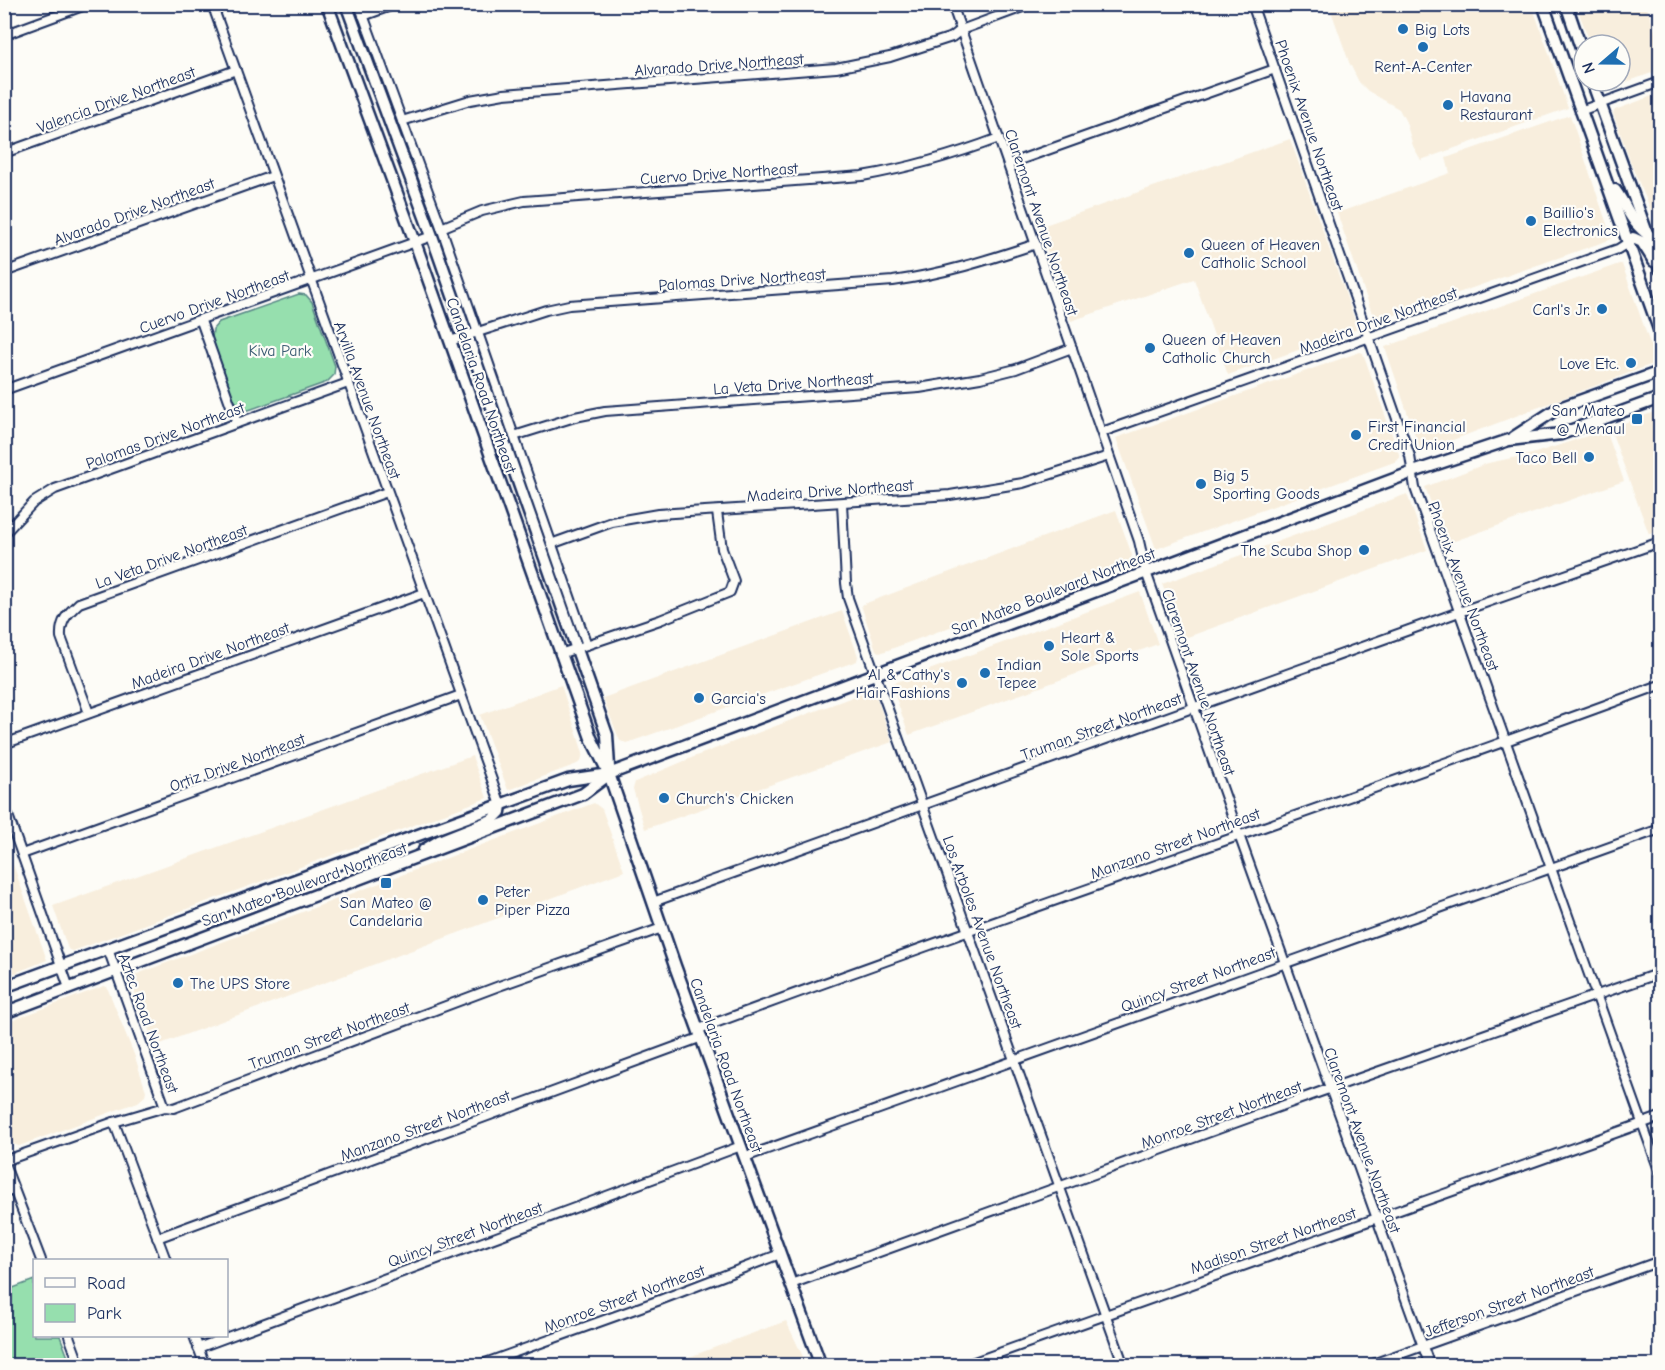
<svg xmlns="http://www.w3.org/2000/svg" width="1665" height="1370" font-family="'Comic Neue',sans-serif">
  <rect width="100%" height="100%" fill="#fdfcf7"/>
  <filter id="ink" filterUnits="userSpaceOnUse"><feTurbulence type="fractalNoise" baseFrequency=".0167" numOctaves="2"/><feDisplacementMap in="SourceGraphic" scale="12" xChannelSelector="R" yChannelSelector="G"/><feConvolveMatrix kernelMatrix="1 2 1 2 8 2 1 2 1" color-interpolation-filters="sRGB"/></filter>
  <g filter="url(#ink)">
    <g fill="#f8eedd">
      <polygon points="1329,5 1532,5 1568,108 1421,160 1413,146 1406,122 1399,109 1368,91 1359,82 1349,62"/>
      <polygon points="1576,5 1646,5 1660,45 1660,70 1607,89 1604,81 1620,81 1620,45 1591,45"/>
      <polygon points="1660,93 1660,220 1654,217 1633,169 1613,113 1615,110"/>
      <polygon points="1570,115 1612,239 1375,322 1337,213 1450,173 1446,158"/>
      <polygon points="1290,139 1358,329 1228,375 1194,279 1071,321 1039,227"/>
      <polygon points="1619,264 1622,264 1653,352 1654,361 1650,365 1445,443 1423,450 1420,450 1385,347"/>
      <polygon points="1360,352 1363,353 1400,457 1397,461 1156,549 1116,438"/>
      <polygon points="1660,410 1660,530 1649,534 1610,428"/>
      <polygon points="1606,430 1624,481 1446,544 1425,487 1488,463 1532,454"/>
      <polygon points="1407,494 1427,550 1182,639 1162,584"/>
      <polygon points="1116,510 1132,555 1131,560 880,653 876,650 861,605"/>
      <polygon points="1140,592 1158,644 909,735 891,684"/>
      <polygon points="842,611 858,656 857,661 627,743 620,741 603,698"/>
      <polygon points="561,685 583,753 581,761 577,764 508,790 480,715"/>
      <polygon points="871,690 874,690 892,742 645,829 633,789 635,782 696,756"/>
      <polygon points="472,756 487,798 73,951 68,949 53,906"/>
      <polygon points="594,803 602,809 624,871 155,1046 129,977"/>
      <polygon points="4,839 47,960 5,977 4,977"/>
      <polygon points="104,986 107,987 135,1057 146,1091 145,1096 138,1102 19,1146 10,1143 4,1128 5,1023"/>
      <polygon points="786,1321 807,1365 665,1366"/>
    </g>
    <g fill="#96dfae" stroke="#588786" stroke-width="1.5">
      <polygon points="299,294 306,295 312,302 335,366 334,375 327,382 249,410 244,410 234,400 212,338 213,329 219,322"/>
      <polygon points="34,1280 34,1336 60,1336 71,1365 5,1365 5,1291"/>
    </g>
    <g fill="none" stroke-linecap="round" stroke-linejoin="round">
      <g stroke="#1b2f5e" stroke-width="12">
        <g id="minor">
          <polyline points="212,4 501,805"/>
          <polyline points="359,4 440,224 587,645"/>
          <polyline points="952,4 1139,541 1146,572 1239,835 1430,1366"/>
          <polyline points="1252,4 1410,456 1415,488 1660,1173"/>
          <polyline points="363,16 396,4"/>
          <polyline points="4,35 88,4"/>
          <polyline points="1580,111 1660,82"/>
          <polyline points="402,121 470,100 504,94 836,68 890,57 952,37 961,30 1031,4"/>
          <polyline points="4,153 236,70"/>
          <polyline points="1008,164 1275,69"/>
          <path d="M441,228l41,-17 42,-10 338,-25c47,-8 92,-21 137,-38"/>
          <polyline points="4,272 273,176"/>
          <polyline points="201,321 237,423"/>
          <path d="M450,341l96,-31 23,-5 324,-24c50,-7 95,-21 143,-37"/>
          <polyline points="4,390 432,236"/>
          <polyline points="1102,432 1601,255 1618,249 1629,242"/>
          <polyline points="514,436 575,417 605,411 919,388 980,378 1016,369 1072,348"/>
          <polyline points="842,503 846,583 848,598 1124,1366"/>
          <polyline points="4,534 34,502 55,489 348,383"/>
          <polyline points="551,544 612,522 658,514 950,495 1023,483 1109,456"/>
          <polyline points="560,654 660,620 730,592 734,581 722,549 717,512"/>
          <path d="M89,713l-28,-76c-1,-16 6,-23 18,-34l308,-111"/>
          <polyline points="4,744 424,593"/>
          <polyline points="4,804 69,988"/>
          <polyline points="22,854 461,695"/>
          <polyline points="653,902 1459,612 1660,542"/>
          <polyline points="108,949 165,1107"/>
          <path d="M699,1029c319,-119 642,-226 961,-344"/>
          <polyline points="114,1122 166,1260"/>
          <polyline points="745,1157 1660,829"/>
          <polyline points="4,1161 114,1122 165,1107 174,1108 499,986 662,928"/>
          <polyline points="4,1163 41,1260"/>
          <polyline points="4,1193 14,1190"/>
          <polyline points="157,1238 702,1037"/>
          <polyline points="791,1284 1320,1092 1660,973"/>
          <polyline points="69,1336 80,1366"/>
          <polyline points="194,1336 205,1366"/>
          <polyline points="198,1348 741,1146"/>
          <polyline points="477,1366 660,1300 780,1254"/>
          <polyline points="963,1366 1660,1117"/>
          <polyline points="1367,1366 1660,1261"/>
        </g>
      </g>
      <g stroke="#1b2f5e" stroke-width="15">
        <g id="secondary">
          <polyline points="327,4 415,242 591,738 609,774 675,966 821,1366"/>
          <polyline points="346,4 432,236 607,735 609,767"/>
          <polyline points="1543,4 1660,332"/>
          <polyline points="1566,4 1584,57"/>
          <polyline points="1592,81 1660,269"/>
          <path d="M1615,190c14,19 14,31 35,46"/>
          <polyline points="1629,242 1633,238 1642,242 1654,261"/>
          <polyline points="1514,437 1557,409 1660,372"/>
          <polyline points="424,850 439,841 492,820 500,812 501,805"/>
          <polyline points="4,987 568,780 609,774 1413,472 1509,440 1561,434 1660,398"/>
          <polyline points="4,1013 583,794 607,776"/>
        </g>
      </g>
      <use href="#minor" stroke="#fdfcf7" stroke-width="8"/>
      <use href="#secondary" stroke="#fdfcf7" stroke-width="10"/>
    </g>
  </g>
  <g fill="#1f6fb2" stroke="#fdfcf7" stroke-width="2">
    <circle cx="1403" cy="29" r="6"/>
    <circle cx="1423" cy="47" r="6"/>
    <circle cx="1448" cy="105" r="6"/>
    <circle cx="1531" cy="221" r="6"/>
    <circle cx="1189" cy="253" r="6"/>
    <circle cx="1602" cy="309" r="6"/>
    <circle cx="1150" cy="348" r="6"/>
    <circle cx="1631" cy="363" r="6"/>
    <rect x="1631" y="413" width="12" height="12" rx="3"/>
    <circle cx="1356" cy="435" r="6"/>
    <circle cx="1589" cy="457" r="6"/>
    <circle cx="1201" cy="484" r="6"/>
    <circle cx="1364" cy="550" r="6"/>
    <circle cx="1049" cy="646" r="6"/>
    <circle cx="985" cy="673" r="6"/>
    <circle cx="962" cy="683" r="6"/>
    <circle cx="699" cy="698" r="6"/>
    <circle cx="664" cy="798" r="6"/>
    <rect x="380" y="877" width="12" height="12" rx="3"/>
    <circle cx="483" cy="900" r="6"/>
    <circle cx="178" cy="983" r="6"/>
  </g>
  <g text-anchor="middle" stroke-width="4.5" stroke-linejoin="round" paint-order="stroke">
    <g font-size="16" fill="#1b2f5e" stroke="#fdfcf7" text-anchor="start">
      <text x="1415" y="35">Big Lots</text>
      <text x="1423" y="72" text-anchor="middle">Rent-A-Center</text>
      <text x="1460" y="102">Havana<tspan x="1460" dy="18">Restaurant</tspan></text>
      <text x="1543" y="218">Baillio's<tspan x="1543" dy="18">Electronics</tspan></text>
      <text x="1201" y="250">Queen of Heaven<tspan x="1201" dy="18">Catholic School</tspan></text>
      <text x="1590" y="315" text-anchor="end">Carl's Jr.</text>
      <text x="1162" y="345">Queen of Heaven<tspan x="1162" dy="18">Catholic Church</tspan></text>
      <text x="1619" y="369" text-anchor="end">Love Etc.</text>
      <text x="1625" y="416" text-anchor="end">San Mateo<tspan x="1625" dy="18">@ Menaul</tspan></text>
      <text x="1368" y="432">First Financial<tspan x="1368" dy="18">Credit Union</tspan></text>
      <text x="1577" y="463" text-anchor="end">Taco Bell</text>
      <text x="1213" y="481">Big 5<tspan x="1213" dy="18">Sporting Goods</tspan></text>
      <text x="1352" y="556" text-anchor="end">The Scuba Shop</text>
      <text x="1061" y="643">Heart &amp;<tspan x="1061" dy="18">Sole Sports</tspan></text>
      <text x="997" y="670">Indian<tspan x="997" dy="18">Tepee</tspan></text>
      <text x="950" y="680" text-anchor="end">Al &amp; Cathy's<tspan x="950" dy="18">Hair Fashions</tspan></text>
      <text x="711" y="704">Garcia's</text>
      <text x="676" y="804">Church's Chicken</text>
      <text x="495" y="897">Peter<tspan x="495" dy="18">Piper Pizza</tspan></text>
      <text x="386" y="908" text-anchor="middle">San Mateo @<tspan x="386" dy="18">Candelaria</tspan></text>
      <text x="190" y="989">The UPS Store</text>
    </g>
    <g font-size="16" fill="#1b2f5e" stroke="#fdfcf7">
      <text transform="translate(719 64) rotate(-4)" y="6">Alvarado Drive Northeast</text>
      <text transform="translate(116 99) rotate(-20)" y="6">Valencia Drive Northeast</text>
      <text transform="translate(1310 125) rotate(71)" y="6">Phoenix Avenue Northeast</text>
      <text transform="translate(719 173) rotate(-4)" y="6">Cuervo Drive Northeast</text>
      <text transform="translate(134 211) rotate(-20)" y="6">Alvarado Drive Northeast</text>
      <text transform="translate(1042 222) rotate(71)" y="6">Claremont Avenue Northeast</text>
      <text transform="translate(742 279) rotate(-4)" y="6">Palomas Drive Northeast</text>
      <text transform="translate(214 301) rotate(-20)" y="6">Cuervo Drive Northeast</text>
      <text transform="translate(1378 320) rotate(-20)" y="6">Madeira Drive Northeast</text>
      <text transform="translate(793 383) rotate(-4)" y="6">La Veta Drive Northeast</text>
      <text transform="translate(482 385) rotate(71)" y="6">Candelaria Road Northeast</text>
      <text transform="translate(368 400) rotate(70)" y="6">Arvilla Avenue Northeast</text>
      <text transform="translate(165 435) rotate(-20)" y="6">Palomas Drive Northeast</text>
      <text transform="translate(830 490) rotate(-4)" y="6">Madeira Drive Northeast</text>
      <text transform="translate(171 556) rotate(-20)" y="6">La Veta Drive Northeast</text>
      <text transform="translate(1464 586) rotate(70)" y="6">Phoenix Avenue Northeast</text>
      <text transform="translate(1053 591) rotate(-21)" y="6">San Mateo Boulevard Northeast</text>
      <text transform="translate(210 655) rotate(-20)" y="6">Madeira Drive Northeast</text>
      <text transform="translate(1199 682) rotate(71)" y="6">Claremont Avenue Northeast</text>
      <text transform="translate(1101 726) rotate(-20)" y="6">Truman Street Northeast</text>
      <text transform="translate(237 762) rotate(-20)" y="6">Ortiz Drive Northeast</text>
      <text transform="translate(1175 843) rotate(-20)" y="6">Manzano Street Northeast</text>
      <text transform="translate(304 884) rotate(-20)" y="6">San Mateo Boulevard Northeast</text>
      <text transform="translate(983 932) rotate(70)" y="6">Los Arboles Avenue Northeast</text>
      <text transform="translate(1198 979) rotate(-20)" y="6">Quincy Street Northeast</text>
      <text transform="translate(149 1023) rotate(70)" y="6">Aztec Road Northeast</text>
      <text transform="translate(329 1035) rotate(-20)" y="6">Truman Street Northeast</text>
      <text transform="translate(727 1065) rotate(70)" y="6">Candelaria Road Northeast</text>
      <text transform="translate(1221 1114) rotate(-20)" y="6">Monroe Street Northeast</text>
      <text transform="translate(425 1125) rotate(-20)" y="6">Manzano Street Northeast</text>
      <text transform="translate(1363 1140) rotate(70)" y="6">Claremont Avenue Northeast</text>
      <text transform="translate(465 1234) rotate(-20)" y="6">Quincy Street Northeast</text>
      <text transform="translate(1273 1240) rotate(-19)" y="6">Madison Street Northeast</text>
      <text transform="translate(624 1298) rotate(-20)" y="6">Monroe Street Northeast</text>
      <text transform="translate(1509 1301) rotate(-20)" y="6">Jefferson Street Northeast</text>
    </g>
    <g font-size="16" fill="#3a5b72" stroke="#fdfcf7">
      <text x="280" y="356">Kiva Park</text>
    </g>
  </g>
  <rect width="1665" height="1370" fill="none" stroke="#fdfcf7" stroke-width="24"/>
  <rect x="12" y="12" width="1641" height="1346" fill="none" stroke="#1b2f5e" stroke-width="2" filter="url(#ink)"/>
  <rect x="33" y="1259" width="195" height="78" fill="#fdfcf7" stroke="#a3aaba" stroke-width="1.5"/>
  <rect x="45" y="1278" width="30" height="9" fill="#fdfcf7" stroke="#a3aaba" stroke-width="1.5"/>
  <text x="87" y="1289" font-size="18" fill="#1b2f5e">Road</text>
  <rect x="45" y="1304" width="30" height="18" fill="#96dfae" stroke="#a3aaba" stroke-width="1.5"/>
  <text x="87" y="1319" font-size="18" fill="#1b2f5e">Park</text>
  <g transform="translate(1602 63) rotate(250)"><circle r="28" fill="#fdfcf7" stroke="#a3aaba" stroke-width="1.5"/>
  <path d="M0-4.5L10 22L0 15L-10 22Z" fill="#1f6fb2"/>
  <text y="-9" font-size="16" font-weight="bold" text-anchor="middle" fill="#1b2f5e">N</text>
  </g>
</svg>
